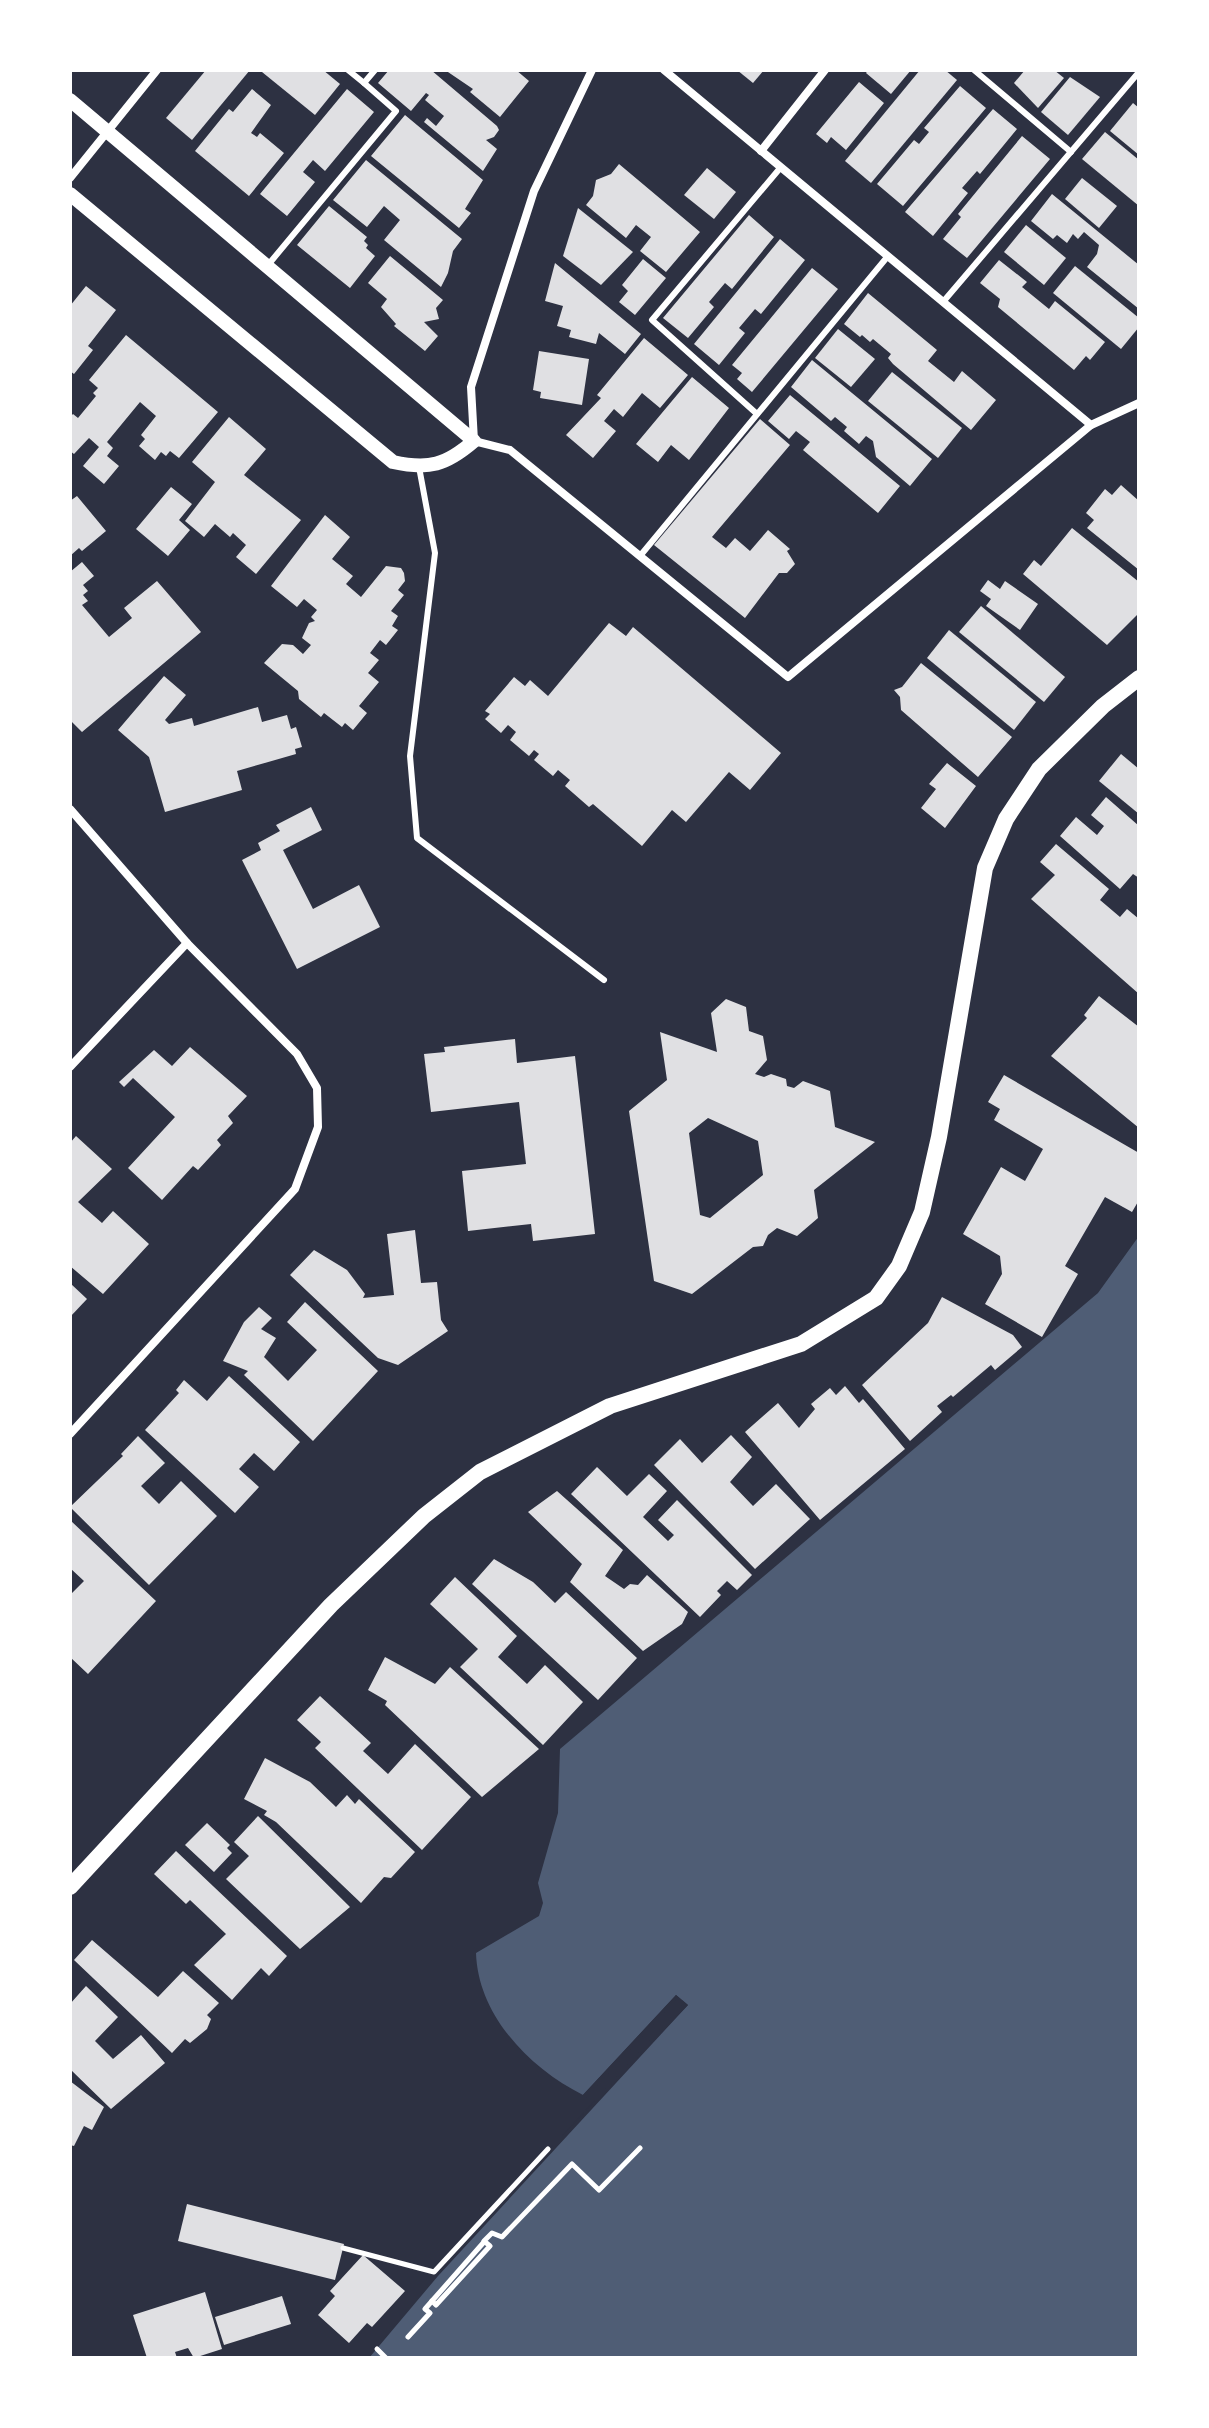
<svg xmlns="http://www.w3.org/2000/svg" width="1209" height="2428" font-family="'Public Sans',sans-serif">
  <rect width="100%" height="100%" fill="#2d3142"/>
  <path fill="#4f5d75" d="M1139,1236v1122h-770l69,-82 250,-271 -12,-10 -93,100c-54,-27 -105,-80 -107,-142l63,-37 4,-13 -5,-20 20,-70 2,-64 538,-456z"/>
  <polygon fill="#2d3142" points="676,1995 688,2005 561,2137 682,2005 676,2000 586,2098 580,2098"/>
  <g fill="#e0e0e3" fill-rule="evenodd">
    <polygon points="206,70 250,70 192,140 166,118"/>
    <polygon points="264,70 323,70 340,84 315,115 262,72"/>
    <polygon points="389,70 431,70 497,126 499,130 494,137 486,140 497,149 483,171 424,122 427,118 436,126 444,116 425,100 429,95 426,93 411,111 378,83"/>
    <polygon points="445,70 516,70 529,81 500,117 470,92 473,89"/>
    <polygon points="737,70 764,70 753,83"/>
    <polygon points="868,70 911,70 891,94 866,73"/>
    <polygon points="920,70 945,70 957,80 871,183 845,161"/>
    <polygon points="1025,70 1054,70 1064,78 1038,108 1014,83"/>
    <polygon points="1070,77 1100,97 1068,135 1041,112"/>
    <polygon points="859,82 884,103 846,150 831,137 827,143 816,134"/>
    <polygon points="960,86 986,108 903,206 877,184 914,140 919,144 929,132 924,128"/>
    <polygon points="252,89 271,105 251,133 257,137 260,133 284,153 249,196 195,151 229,109 233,112"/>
    <polygon points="347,89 374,112 325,171 313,160 303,172 315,182 287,216 260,194"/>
    <polygon points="1133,103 1139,108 1139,155 1110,131"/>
    <polygon points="993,109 1017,129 980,174 977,171 962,188 968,193 933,236 905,212"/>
    <polygon points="405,115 483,180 465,209 471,213 459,228 371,156"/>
    <polygon points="1105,132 1139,160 1139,206 1082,159"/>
    <polygon points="1022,136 1050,159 967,258 943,239 961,217 958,214"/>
    <polygon points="366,160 462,239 453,251 448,273 441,287 384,240 400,220 384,206 367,227 333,200"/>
    <polygon points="619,164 700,232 666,272 640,251 651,237 636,225 626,238 586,205 593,196 596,180 611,174"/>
    <polygon points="707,168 736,192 714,219 684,195"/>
    <polygon points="1082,178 1117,206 1099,228 1065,199"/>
    <polygon points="1052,194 1139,265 1139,309 1087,267 1097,254 1099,245 1084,232 1078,239 1073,234 1067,243 1057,235 1053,239 1031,221"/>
    <polygon points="329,206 367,237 364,241 368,245 366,248 375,256 350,288 297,245"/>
    <polygon points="578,208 633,252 601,285 563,256"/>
    <polygon points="749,215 774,237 732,289 725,283 709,302 714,307 688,338 663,318"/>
    <polygon points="1026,225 1066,258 1044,285 1004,252"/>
    <polygon points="780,239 805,260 761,314 755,309 739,328 745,333 719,365 694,344"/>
    <polygon points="390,256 443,300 436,308 439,319 424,322 438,336 425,351 394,326 396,324 381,307 387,299 368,283"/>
    <polygon points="643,259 666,278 635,315 619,302 628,291 622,285"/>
    <polygon points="999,260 1027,282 1022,287 1049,309 1055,301 1105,342 1090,360 1086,356 1074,370 998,307 1000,299 980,283"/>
    <polygon points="555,263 641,334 625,354 599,333 596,344 569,337 571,330 557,326 563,306 545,301"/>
    <polygon points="1075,266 1139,318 1139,327 1121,349 1053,293"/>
    <polygon points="812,268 838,289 752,392 737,379 742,373 732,365"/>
    <polygon points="86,286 116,310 88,346 93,350 74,374 70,371 70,306"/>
    <polygon points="868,293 937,350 928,361 954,382 962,371 996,400 971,430 893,364 888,358 891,354 873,339 870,342 862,335 860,337 844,324"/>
    <polygon points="838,329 875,359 851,387 815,358"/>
    <polygon points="126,335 218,412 179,458 170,451 166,456 161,452 155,460 139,446 145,439 141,435 156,416 140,402 107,442 113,448 107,456 119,466 104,484 83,466 99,447 89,438 74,454 70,451 70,417 73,414 78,418 96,396 93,393 98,388 89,380"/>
    <polygon points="644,338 688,375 660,408 642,393 623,417 614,409 604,421 616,431 593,458 566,435 601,398 597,395"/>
    <polygon points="539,351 589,359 582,405 540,398 541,392 533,390"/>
    <polygon points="812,360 932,459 910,486 876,457 873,441 866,436 859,444 844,431 847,427 835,417 831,421 791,387"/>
    <polygon points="892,372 962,428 938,458 868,401"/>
    <polygon points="692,377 729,408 689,460 671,445 658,462 636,444"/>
    <polygon points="790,395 900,486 878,513 803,450 810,442 796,431 789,439 768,421"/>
    <polygon points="229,417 266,449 244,475 301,520 256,574 236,557 246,545 233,533 230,537 215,524 204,537 185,521 215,482 192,462"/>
    <polygon points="760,419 790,445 712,537 726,548 735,538 750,551 768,530 790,549 787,551 795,564 787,573 779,573 745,618 654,545"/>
    <polygon points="1121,485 1139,501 1139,570 1087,528 1094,520 1086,513 1105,489 1112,495"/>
    <polygon points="171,487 192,504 179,520 190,530 168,556 136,529"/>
    <polygon points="77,496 106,531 82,551 79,548 70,556 70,501"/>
    <polygon points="325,515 350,537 332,559 353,576 346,584 361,597 386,566 401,568 404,573 405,581 398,590 404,595 391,611 398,616 392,626 398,630 386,645 380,640 370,653 379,660 368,673 379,682 359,706 367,713 353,730 345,723 342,727 324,713 321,717 299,699 298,691 264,663 282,644 293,645 303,654 311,645 302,638 309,623 315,621 311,617 317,610 304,599 297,607 271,586"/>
    <polygon points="1072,528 1139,582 1139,613 1107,645 1023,574 1034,560 1041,566"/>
    <polygon points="82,562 94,576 83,585 88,591 83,595 88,601 82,605 109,637 132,618 124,608 157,581 201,632 82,732 70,720 70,572"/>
    <polygon points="988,580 1000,589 1005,581 1038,604 1020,630 986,606 991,599 980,591"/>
    <polygon points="981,606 1065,677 1044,702 959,632"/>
    <polygon points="609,623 626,636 633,627 781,753 750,790 729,772 686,822 672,810 642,846 593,804 589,807 565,786 570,780 558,770 553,776 534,760 539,754 534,750 529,756 510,740 516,732 508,725 501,733 485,719 490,714 485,711 514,677 525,686 530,680 548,696"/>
    <polygon points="949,630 1036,702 1014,730 927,658"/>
    <polygon points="921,663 1012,737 978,777 901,710 900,697 894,690 902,687"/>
    <polygon points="164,676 186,695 165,720 169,724 192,718 194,726 258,707 262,722 287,715 291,729 296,727 302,747 295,749 296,754 237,771 242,790 165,812 149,757 118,730"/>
    <polygon points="1121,754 1139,769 1139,814 1099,781"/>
    <polygon points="947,763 976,786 945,828 921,808 936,789 929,784"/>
    <polygon points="1106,797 1139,826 1139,878 1133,874 1120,889 1060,836 1076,817 1097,835 1104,826 1091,815"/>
    <polygon points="311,807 322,830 283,850 313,909 359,885 380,927 297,969 242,860 261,850 258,843 280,831 276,825"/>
    <polygon points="1056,844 1109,889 1100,900 1120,917 1127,909 1139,919 1139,994 1031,899 1055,875 1040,862"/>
    <polygon points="1099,996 1139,1027 1139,1128 1051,1056 1087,1018 1084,1015"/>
    <path d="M726,999l20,8 3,24 14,5 4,24 -12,14 9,3 7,-3 15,5 1,7 7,2 9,-7 27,10 5,36 40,15 -61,48 4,28 -21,18 -20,-8 -9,7 -5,11 -10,1 -61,47 -38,-13 -25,-170 38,-31 -7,-48 57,20 -6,-39zM708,1118l50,23 5,34 -53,43 -10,-3 -11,-82z"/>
    <polygon points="515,1039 517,1063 575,1056 595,1234 533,1241 531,1224 468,1231 462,1171 526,1164 519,1102 431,1112 424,1054 445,1052 444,1047"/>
    <polygon points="190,1047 247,1096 228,1116 233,1123 217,1140 221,1145 198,1170 193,1166 162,1200 128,1168 175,1117 133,1078 124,1087 119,1082 154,1050 172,1066"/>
    <polygon points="1004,1075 1139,1153 1139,1200 1132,1212 1105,1197 1065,1266 1078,1274 1042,1337 985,1304 1002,1274 1000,1256 963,1234 1001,1167 1025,1181 1043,1149 994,1120 1000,1109 988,1102"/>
    <polygon points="76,1136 112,1169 78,1202 102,1223 113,1211 149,1244 103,1294 70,1266 70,1143"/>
    <polygon points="415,1230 421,1283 437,1282 441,1320 448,1331 398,1365 378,1358 290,1275 314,1250 347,1270 365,1294 363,1298 394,1295 387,1234"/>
    <polygon points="70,1283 87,1299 70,1317"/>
    <polygon points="942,1297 1013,1335 1022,1347 995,1370 991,1365 953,1397 951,1395 937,1406 942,1412 910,1441 862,1385 928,1323"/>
    <polygon points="305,1302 378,1371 313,1441 244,1375 248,1371 223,1361 244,1322 259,1307 272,1318 261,1329 276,1338 264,1357 288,1381 317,1350 287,1322"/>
    <polygon points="229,1376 300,1442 274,1471 254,1453 239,1469 259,1487 235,1513 145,1430 179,1393 176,1390 184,1380 207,1401"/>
    <polygon points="845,1386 859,1403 863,1399 905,1449 820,1520 745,1432 778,1403 799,1428 815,1409 811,1404 830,1388 836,1395"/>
    <polygon points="731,1435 752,1457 730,1482 753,1506 776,1484 810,1519 755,1569 654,1465 680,1439 702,1463"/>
    <polygon points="138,1436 165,1463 141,1486 159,1504 181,1481 217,1516 149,1585 70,1507 123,1456 121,1454"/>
    <polygon points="597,1467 627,1496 649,1474 667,1491 643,1517 668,1541 674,1535 658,1520 677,1500 752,1575 737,1590 727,1581 717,1591 721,1595 700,1617 571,1494"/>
    <polygon points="557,1491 623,1550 605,1576 624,1589 630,1584 638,1585 647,1575 688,1612 682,1624 643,1651 570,1582 582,1564 528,1512"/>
    <polygon points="70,1520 156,1601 88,1674 70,1657 70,1595 84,1581 70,1568"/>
    <polygon points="494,1559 533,1582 555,1603 566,1592 637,1658 598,1700 472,1584"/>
    <polygon points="455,1577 517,1636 498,1657 527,1684 545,1665 583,1702 543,1745 460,1667 478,1649 430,1604"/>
    <polygon points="385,1657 435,1684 450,1667 539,1749 482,1797 385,1705 387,1701 368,1690"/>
    <polygon points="320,1696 371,1743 363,1751 388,1774 415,1744 471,1797 422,1850 315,1748 321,1742 297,1720"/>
    <polygon points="265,1758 310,1782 336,1807 347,1795 355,1804 359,1799 415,1852 391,1878 384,1877 361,1903 276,1822 264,1815 267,1811 244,1799"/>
    <polygon points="258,1816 350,1907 300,1949 226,1879 249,1856 234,1842"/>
    <polygon points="207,1823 230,1845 227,1848 232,1853 214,1872 185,1845"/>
    <polygon points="176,1851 287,1956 269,1976 261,1968 232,2000 194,1965 226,1934 190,1900 186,1904 154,1874"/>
    <polygon points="92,1940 158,1997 183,1971 219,2003 207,2015 211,2019 207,2029 190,2043 185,2039 172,2053 74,1960"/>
    <polygon points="86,1986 118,2017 95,2041 113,2059 141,2035 165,2063 111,2109 70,2069 70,2004"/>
    <polygon points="70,2081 104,2107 92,2130 84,2126 74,2146 70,2145"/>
    <polygon points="187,2204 344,2244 335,2280 178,2241"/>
    <polygon points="363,2255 405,2291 372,2327 367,2323 349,2343 318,2315 335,2296 330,2291"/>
    <polygon points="205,2292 222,2349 194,2358 188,2348 175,2352 177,2358 147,2358 133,2315"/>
    <polygon points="282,2296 291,2324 224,2345 215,2317"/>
  </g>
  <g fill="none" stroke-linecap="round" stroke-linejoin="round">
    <g stroke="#fff" stroke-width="5">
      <polyline points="343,2248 434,2272 548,2149"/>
      <polyline points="432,2301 484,2242"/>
      <polyline points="408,2337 430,2313 425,2309 432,2301 436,2305 490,2246 484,2241 492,2233 502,2237 572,2164 599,2190 640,2148"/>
      <polyline points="377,2349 386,2358"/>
    </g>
    <g stroke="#fff" stroke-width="6">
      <polyline points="348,70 364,83"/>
      <polyline points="974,70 1071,152"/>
      <polyline points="268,265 396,111 364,83 375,70"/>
      <polyline points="943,302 1139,72"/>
      <polyline points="757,414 652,320 781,167"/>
      <polyline points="419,467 435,553 410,756 417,838 604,980"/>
      <polyline points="640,556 888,256"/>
    </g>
    <g stroke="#fff" stroke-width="8">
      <polyline points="592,70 534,191 471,387 474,441 510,450 788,677 1091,425 1139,403"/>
      <polyline points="664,70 1091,425"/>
      <polyline points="761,151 825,70"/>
      <polyline points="70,178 157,70"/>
      <polyline points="70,809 187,943 297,1054 317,1088 318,1127 295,1189 70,1434"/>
      <polyline points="70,1067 187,943"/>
    </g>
    <path stroke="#fff" stroke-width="14" d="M70,100l404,341c-28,24 -45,29 -81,21l-323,-268"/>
    <polyline stroke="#fff" stroke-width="16" points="70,1887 331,1605 424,1516 480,1472 610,1406 801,1344 876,1298 899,1266 922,1212 939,1137 985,868 1006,819 1039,769 1103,706 1139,678"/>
  </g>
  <rect width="1209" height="2428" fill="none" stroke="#ffffff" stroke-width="144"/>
</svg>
